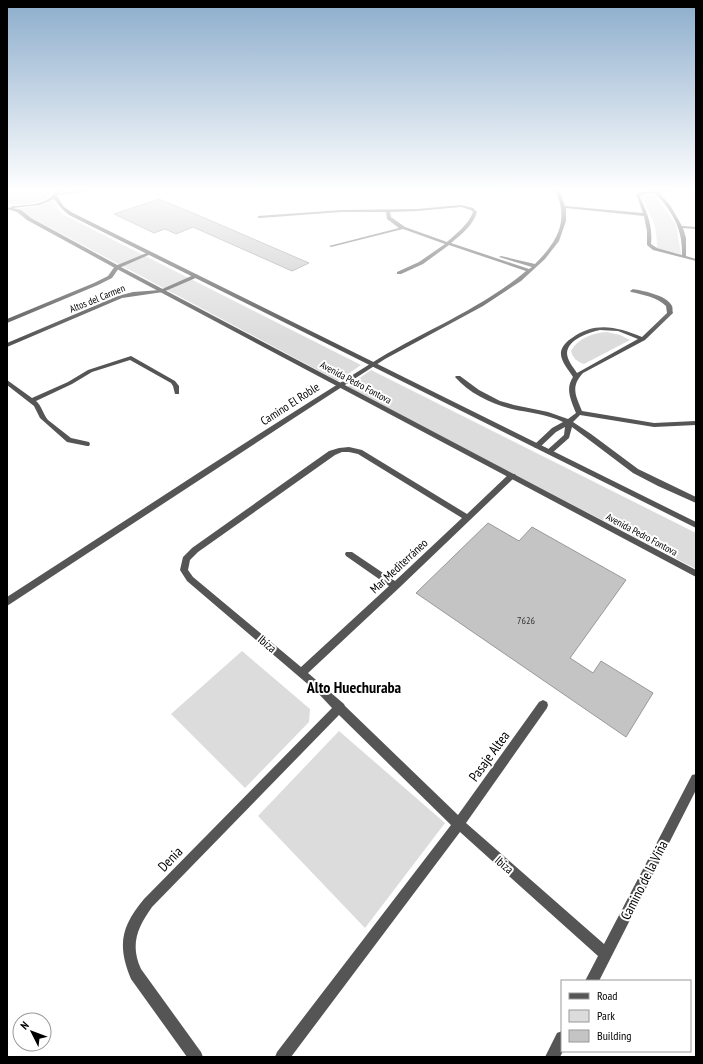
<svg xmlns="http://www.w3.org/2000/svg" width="703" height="1064" font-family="'PT Sans Narrow',sans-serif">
  <rect width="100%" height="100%" fill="#fff"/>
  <g fill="#dcdcdc">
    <path d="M14,190h33l2,4c-7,11 -30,12 -42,9v-10z"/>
    <path d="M640,195h15l21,30 5,29 -24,-6c0,-24 -5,-32 -17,-53z"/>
    <polygon points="52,200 62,214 361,365 338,381 15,209 33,207"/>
    <path d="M607,332l13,3 10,5 -46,24c-7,-2 -11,-6 -13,-13 7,-13 22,-18 36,-19z"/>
    <polygon points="371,370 696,533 696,569 347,387"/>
    <polygon points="242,651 310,709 309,722 245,788 171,714"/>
    <polygon points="339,731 445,823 365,928 258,816"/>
  </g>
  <g fill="#c4c4c4" stroke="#999">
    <polygon points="159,199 200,216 309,263 292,271 193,227 176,234 165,229 154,233 114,214"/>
    <polygon points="488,523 519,541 532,527 626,580 570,658 593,673 601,661 653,693 626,737 416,593"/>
  </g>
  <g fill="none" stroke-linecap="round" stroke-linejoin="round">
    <g fill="#555" fill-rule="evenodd">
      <polygon points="78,190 95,190 58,195 56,194"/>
      <path d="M555,190h4l6,16 78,7 -7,-19 5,-2 34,-2 -16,3 11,12 12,21 14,1v2l-13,-1 3,10v18l10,3v2l-43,-11 -6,-5v-14l-3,-15 -78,-8v13l-7,20 -14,18 -24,22 -38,25 -98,53 -94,61 -284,186v-9c121,-78 241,-157 363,-233 51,-32 110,-54 156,-93l-77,-26 -26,19 -22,10h-4v-2l22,-10 26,-18 -42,-15 -72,18 -2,-1 70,-18 -12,-9 -1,-7h-45l-81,6h-2v-2l83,-6 76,-1 44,-4 12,3 4,4c-4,13 -15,22 -26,31l78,26 3,-2 -33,-10 2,-1 34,8c22,-22 35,-43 20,-74zM655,193c17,18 28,36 27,62l-25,-7 -6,-4c2,-18 -4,-32 -12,-49zM461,207l10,3 2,2c-5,13 -16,21 -26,30l-42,-15 -14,-10 -1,-5 27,-1z"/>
      <polygon points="149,252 153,253 119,268 112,278 98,285 7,323 7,319 94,283 108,276 115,266"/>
      <polygon points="196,274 199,276 198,277 163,292 122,298 7,347 7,343 118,296 133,292 160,290"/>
      <path d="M633,289c10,2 34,6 39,17 1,2 0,5 1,7l-28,27 -62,33c-13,14 -7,23 -1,38l72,12 42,-2v4l-42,2 -74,-12 -7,7 18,12 47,35 58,28v6l-38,-17 -25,-13 -61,-46 -3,11 -18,16h-2l-4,-2 19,-17 1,-8 -9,5 -17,16h-4l-1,-2 1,-2 17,-16 11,-6c-16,-8 -33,-9 -51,-13 -21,-5 -43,-16 -57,-32l1,-1h4l19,14 21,11 14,4 34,7 20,7 8,-6c-5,-13 -11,-24 -3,-36 -4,-7 -13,-16 -12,-25 1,-6 6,-11 11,-14 23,-17 46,-11 70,-1l25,-24 -1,-7c-9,-9 -22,-11 -35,-14l-1,-1zM600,330l18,1 20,8 -61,34c-4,-6 -10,-13 -10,-20 1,-14 23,-21 33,-23z"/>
      <path d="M131,356l44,25 4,5v8h-4l-2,-8 -2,-3 -41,-23 -38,12 -20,12 -36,17c6,5 7,13 12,19l23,18 18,4 1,2 -1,2h-2l-20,-4 -27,-24 -6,-12 -27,-21v-5l25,18 36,-16 20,-12z"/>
      <path d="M349,447l13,3 105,64 42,-40h6l1,2 -117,112 -91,85 36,31 1,2 113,109 81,-113 4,-2 4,2 1,3 -1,3 -81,115 138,121 88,-169 4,-1v16l-97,191h-14l13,-25 -138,-124 -169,225h-16l2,-5 174,-227 -112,-110 -187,192c-15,21 -22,38 -11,62l60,83 2,5h-16l-56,-78c-14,-34 -10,-52 13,-80l188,-191 -15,-16 -130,-111 -7,-11 3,-13 9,-9 137,-97 10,-3zM342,452h7l9,2 104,64 -67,63 -43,-29h-6l-1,2 1,2 43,30 -88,81 -108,-90 -5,-7 2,-10 8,-8 137,-97z"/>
      <polygon points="562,1031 563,1051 560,1057 545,1057 557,1033"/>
    </g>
    <path fill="#555" fill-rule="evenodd" d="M56,190h4l-3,6 7,11 9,6 623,309v6l-627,-313 -7,-6 -8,-10 -15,6 -26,3 8,2 10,8 88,48 577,304v7l-581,-309 -88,-48 -10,-8 -10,-3v-2l3,1 2,-2c13,0 38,-1 44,-16z"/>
  </g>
  <linearGradient id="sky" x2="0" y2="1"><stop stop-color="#8cadcc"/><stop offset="0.56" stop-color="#fff"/><stop offset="1" stop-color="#fff" stop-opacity="0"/></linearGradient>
  <rect width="703" height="339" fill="url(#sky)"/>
  <g text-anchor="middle" stroke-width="4" stroke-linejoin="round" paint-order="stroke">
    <g font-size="10" fill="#000" stroke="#fff">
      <text transform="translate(97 298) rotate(-22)" y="4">Altos del Carmen</text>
      <text transform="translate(356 382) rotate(28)" y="4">Avenida Pedro Fontova</text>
      <text transform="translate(642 534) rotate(28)" y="4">Avenida Pedro Fontova</text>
    </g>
    <g font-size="10" fill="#313131">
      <text x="526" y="624">7626</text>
    </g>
    <g font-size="12" fill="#000" stroke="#fff">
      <text transform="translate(290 404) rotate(-33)" y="4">Camino El Roble</text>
      <text transform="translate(399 566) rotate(-43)" y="4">Mar Mediterráneo</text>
      <text transform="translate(267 644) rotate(40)" y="4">Ibiza</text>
      <text transform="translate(504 865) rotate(41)" y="4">Ibiza</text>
    </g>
    <g font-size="14" fill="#000" stroke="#fff">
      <text transform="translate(489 756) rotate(-54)" y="5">Pasaje Altea</text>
      <text transform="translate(170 859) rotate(-46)" y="5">Denia</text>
      <text transform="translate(644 880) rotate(-63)" y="5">Camino de la Viña</text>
    </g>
    <g font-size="16" font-weight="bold" fill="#000" stroke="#fff">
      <text x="354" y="693">Alto Huechuraba</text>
    </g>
  </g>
  <rect width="703" height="1064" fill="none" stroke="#000000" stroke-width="16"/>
  <rect x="561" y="980" width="130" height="72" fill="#ffffff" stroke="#999999"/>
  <rect x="569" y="993" width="20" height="6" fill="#555555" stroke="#999999"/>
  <text x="597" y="1000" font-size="12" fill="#000000">Road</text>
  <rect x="569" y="1010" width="20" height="12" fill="#dcdcdc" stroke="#999999"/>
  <text x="597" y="1020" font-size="12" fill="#000000">Park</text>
  <rect x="569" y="1030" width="20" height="12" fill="#c4c4c4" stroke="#999999"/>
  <text x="597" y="1040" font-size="12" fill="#000000">Building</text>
  <g transform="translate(32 1032) rotate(312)"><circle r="19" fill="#ffffff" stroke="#999999"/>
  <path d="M0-3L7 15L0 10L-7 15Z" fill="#000000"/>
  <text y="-6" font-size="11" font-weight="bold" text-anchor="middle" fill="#000000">N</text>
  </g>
</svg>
